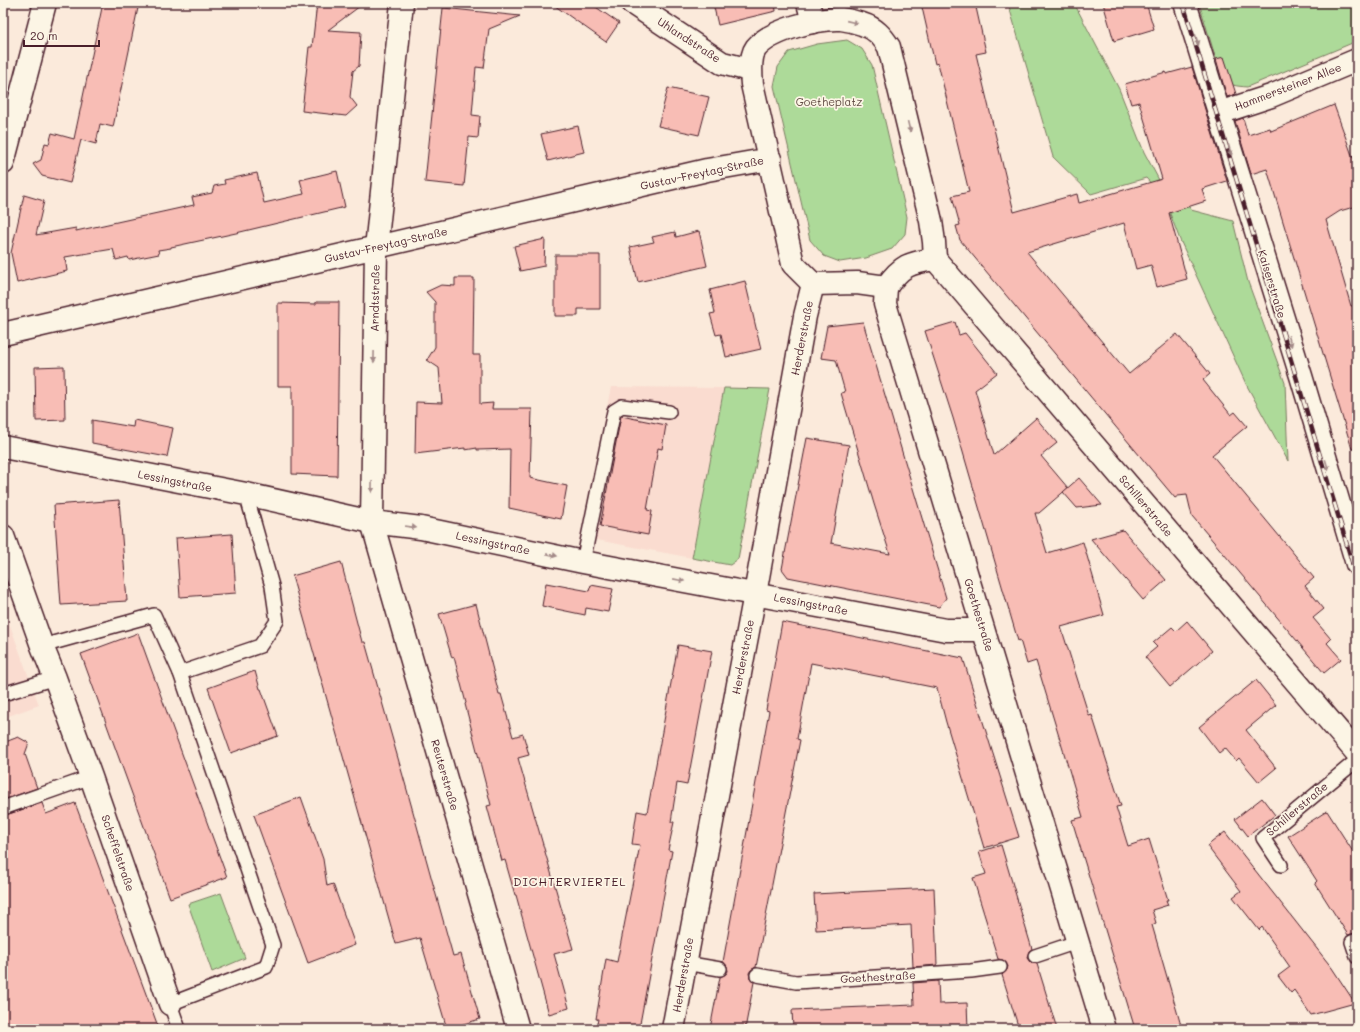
<svg xmlns="http://www.w3.org/2000/svg" width="1360" height="1032" font-family="Mali,sans-serif">
  <rect width="100%" height="100%" fill="#fbeadb"/>
  <filter id="ink" filterUnits="userSpaceOnUse"><feTurbulence type="fractalNoise" baseFrequency=".025" numOctaves="2"/><feDisplacementMap in="SourceGraphic" scale="8" xChannelSelector="R" yChannelSelector="G"/><feConvolveMatrix kernelMatrix="1 2 1 2 8 2 1 2 1" color-interpolation-filters="sRGB"/></filter>
  <g filter="url(#ink)">
    <g fill="#fadcd0">
      <polygon points="611,387 724,388 692,558 581,537"/>
      <polygon points="3,606 39,705 3,718"/>
    </g>
    <g fill="#adda99" stroke="#7c7c62">
      <polygon points="1008,3 1074,3 1119,89 1144,152 1166,193 1181,194 1191,210 1233,221 1248,282 1285,383 1288,461 1246,384 1180,240 1169,211 1157,190 1146,178 1091,194 1053,157"/>
      <path d="M1199,3h158v38l-110,46c-10,-1 -17,-1 -25,-8z"/>
      <polygon points="847,40 862,49 872,65 907,217 905,234 892,249 866,258 840,262 824,256 810,240 774,86 778,67 789,52 817,44"/>
      <polygon points="724,388 770,389 738,559 730,565 692,558"/>
      <polygon points="221,893 245,958 212,972 188,904"/>
    </g>
    <g fill="#f8bdb5" stroke="#4a1f2b">
      <polygon points="103,3 139,3 113,127 100,124 96,144 81,140 70,183 42,176 33,164 41,160 45,143 49,144 52,133 74,139"/>
      <polygon points="317,3 364,3 328,30 361,32 359,66 353,71 350,97 357,106 346,116 302,111 309,47 312,47"/>
      <polygon points="551,3 590,3 619,23 606,42"/>
      <polygon points="713,3 775,3 776,11 718,25"/>
      <polygon points="921,3 975,3 986,52 976,54 1014,212 1077,194 1079,203 1162,179 1139,102 1131,104 1125,84 1166,72 1166,74 1192,67 1227,181 1202,189 1206,201 1169,213 1187,279 1157,287 1151,265 1136,269 1124,223 1027,252 1129,374 1177,334 1210,374 1203,380 1231,415 1235,412 1247,426 1212,455 1314,578 1305,586 1324,609 1313,618 1331,639 1327,643 1341,659 1324,673 1192,516 1187,495 1178,496 1175,498 960,240 956,226 960,225 952,196 969,192 938,63 935,64"/>
      <polygon points="1103,3 1146,3 1154,29 1114,41"/>
      <polygon points="443,8 520,16 489,29 484,68 476,67 472,115 480,116 478,138 469,137 464,186 425,182"/>
      <polygon points="1224,57 1236,94 1227,97 1216,59"/>
      <polygon points="668,88 709,97 699,135 658,126"/>
      <polygon points="1334,105 1353,158 1357,157 1357,206 1340,211 1326,220 1351,306 1357,305 1357,448 1352,449 1267,169 1251,174 1235,121 1243,118 1248,135 1270,128 1271,131"/>
      <polygon points="578,126 584,152 548,161 541,134"/>
      <polygon points="337,171 345,207 236,233 171,247 171,248 158,250 159,254 129,260 128,257 116,260 113,249 65,257 67,271 17,283 11,253 24,195 44,201 36,235 76,228 76,231 194,205 192,197 212,193 214,186 225,184 224,180 257,173 264,203 304,194 300,180"/>
      <polygon points="699,231 707,266 638,282 630,247 654,242 652,237 675,232 676,237"/>
      <polygon points="545,239 544,266 520,271 514,246"/>
      <polygon points="555,255 600,255 600,309 578,309 578,316 555,316"/>
      <polygon points="455,278 474,278 473,355 480,355 480,404 493,403 492,409 532,409 530,478 567,486 561,519 509,508 510,449 477,450 477,448 465,450 465,448 415,454 416,402 442,403 439,368 427,360 435,347 435,302 426,292 441,285 455,286"/>
      <polygon points="745,281 761,349 726,357 721,334 716,335 710,314 715,313 710,290"/>
      <polygon points="316,302 339,302 337,476 292,474 292,386 278,386 278,303 316,304"/>
      <polygon points="863,322 946,598 939,607 788,577 782,569 807,438 849,445 831,543 890,554 874,504 841,393 845,392 836,360 821,358 827,326"/>
      <polygon points="955,322 959,335 965,333 997,373 975,390 994,455 1036,418 1057,443 1041,456 1068,488 1039,513 1035,513 1047,553 1083,542 1104,615 1061,627 1089,716 1092,715 1121,806 1116,807 1128,846 1149,839 1168,900 1166,900 1168,905 1152,910 1156,923 1152,925 1182,1029 1135,1029 1072,820 1083,817 1067,763 1036,661 1027,664 1020,640 1018,641 953,418 925,331"/>
      <polygon points="64,366 65,420 36,421 35,367"/>
      <polygon points="621,416 666,425 662,449 658,448 647,510 652,511 648,535 600,526"/>
      <polygon points="92,420 133,427 134,420 173,428 167,457 92,443"/>
      <polygon points="1079,478 1102,505 1077,508 1063,492"/>
      <polygon points="119,500 127,601 61,605 54,505"/>
      <polygon points="1123,530 1166,580 1143,600 1091,539"/>
      <polygon points="232,534 236,593 180,597 176,538"/>
      <polygon points="341,562 362,642 365,642 407,790 453,956 461,954 480,1019 447,1029 420,938 396,944 292,576"/>
      <polygon points="546,583 589,591 591,585 613,589 608,612 586,608 585,615 542,606"/>
      <polygon points="476,604 499,694 501,694 513,737 523,734 529,755 518,758 573,949 554,954 569,1008 549,1014 516,895 515,895 505,860 502,861 487,806 491,805 465,704 466,703 454,657 452,658 439,614"/>
      <polygon points="1187,621 1212,651 1170,687 1145,657 1157,647 1153,643 1172,627 1176,631"/>
      <polygon points="782,622 963,658 1019,837 984,848 946,722 937,688 811,663 797,739 800,740 756,967 751,970 749,973 750,978 754,982 745,1029 710,1029 720,977 726,974 728,971 727,966 723,962 769,711 766,710"/>
      <polygon points="138,633 227,877 170,898 81,654"/>
      <polygon points="678,645 712,651 687,785 677,783 671,822 674,822 668,850 672,851 639,1029 596,1029 598,1019 596,1019 606,959 617,962 640,845 632,844 637,811 647,813"/>
      <polygon points="255,671 260,689 261,689 278,736 231,753 208,688"/>
      <polygon points="1256,680 1276,705 1246,730 1276,768 1259,782 1239,758 1236,761 1225,748 1219,753 1199,727"/>
      <polygon points="18,737 29,743 25,754 37,788 3,800 3,743"/>
      <polygon points="301,797 323,859 327,886 333,884 355,945 308,963 254,815"/>
      <polygon points="1262,798 1275,815 1248,836 1235,819"/>
      <polygon points="42,803 46,814 75,803 159,1029 3,1029 3,816"/>
      <polygon points="1327,811 1357,858 1357,932 1348,935 1315,883 1317,881 1288,836"/>
      <polygon points="1225,832 1332,968 1355,1003 1311,1015 1294,990 1291,993 1278,976 1290,967 1262,927 1259,930 1233,897 1241,891 1207,846"/>
      <polygon points="1001,845 1032,949 1029,951 1027,958 1030,962 1037,964 1057,1029 1019,1029 1002,975 1007,970 1008,966 1003,960 998,959 973,878 986,874 979,852"/>
      <polygon points="934,888 937,965 913,967 911,925 816,930 814,894"/>
      <polygon points="938,981 939,1004 967,1003 968,1029 793,1029 792,1010 914,1005 913,983"/>
    </g>
    <g fill="none" stroke-linecap="round" stroke-linejoin="round">
      <g stroke="#4a1f2b" stroke-width="16">
        <g id="lane">
          <polyline points="3,102 16,112"/>
          <polyline points="583,562 614,411 622,406 669,412"/>
          <polyline points="42,646 154,615 180,673 273,945 266,967 170,1004 179,1029"/>
          <polyline points="180,673 260,646 277,621 272,586 246,494"/>
          <polyline points="3,694 55,678"/>
          <polyline points="3,808 91,777"/>
          <polyline points="1281,865 1263,838 1357,760"/>
          <polyline points="1357,940 1352,942 1357,957"/>
          <polyline points="1035,956 1077,942"/>
          <polyline points="685,963 720,969"/>
          <polyline points="757,975 796,982 971,971 1000,967"/>
        </g>
      </g>
      <g stroke="#4a1f2b" stroke-width="25">
        <g id="street">
          <polyline points="402,3 376,248 372,522 518,1029"/>
          <polyline points="632,3 722,63 750,70"/>
          <polyline points="808,3 813,22"/>
          <polyline points="1219,113 1271,96 1357,60"/>
          <polyline points="3,163 45,3"/>
          <polyline points="935,259 1357,753"/>
          <polyline points="886,287 885,304 1104,1029"/>
          <path d="M886,287l-29,-4 -44,1 -20,-20 -41,-180c-1,-10 -2,-28 4,-36 15,-18 62,-30 85,-29 7,1 15,3 21,5 13,4 20,12 27,23l42,174 3,21 1,17"/>
          <path d="M886,287c16,-22 23,-24 49,-28"/>
          <polyline points="3,334 707,170 770,159"/>
          <polyline points="3,447 246,494 372,522 421,528 583,562 946,630 983,630"/>
          <polyline points="3,536 42,646 55,678 91,777 170,1004"/>
          <polyline points="673,1029 755,594 805,316 813,284"/>
        </g>
      </g>
      <g stroke="#4a1f2b" stroke-width="25">
        <polyline id="secondary" points="1185,3 1301,376 1357,564"/>
      </g>
      <use href="#lane" stroke="#fcf5e5" stroke-width="13"/>
      <use href="#street" stroke="#fcf5e5" stroke-width="22"/>
      <use href="#secondary" stroke="#fcf5e5" stroke-width="22"/>
      <g stroke="#4a1f2b" stroke-width="4.5">
        <polyline id="rail" points="1183,3 1357,578"/>
      </g>
      <use href="#rail" stroke="#fcf5e5" stroke-width="3" stroke-dasharray="9" stroke-linecap="butt"/>
    </g>
    <defs><path id="oneway-solid" d="M-6-.8H1V-3.2L6.5 0L1 3.2V.8H-6Z"/></defs>
    <g fill="#a38a88">
      <use href="#oneway-solid" transform="translate(852 22) rotate(13)"/>
      <use href="#oneway-solid" transform="translate(1197 40) rotate(73)"/>
      <use href="#oneway-solid" transform="translate(909 127) rotate(76)"/>
      <use href="#oneway-solid" transform="translate(1230 150) rotate(73)"/>
      <use href="#oneway-solid" transform="translate(1290 341) rotate(73)"/>
      <use href="#oneway-solid" transform="translate(374 357) rotate(91)"/>
      <use href="#oneway-solid" transform="translate(1327 465) rotate(73)"/>
      <use href="#oneway-solid" transform="translate(372 487) rotate(91)"/>
      <use href="#oneway-solid" transform="translate(411 527) rotate(8)"/>
      <use href="#oneway-solid" transform="translate(552 555) rotate(12)"/>
      <use href="#oneway-solid" transform="translate(679 580) rotate(11)"/>
    </g>
  </g>
  <g text-anchor="middle" stroke-width="3.5" stroke-linejoin="round" paint-order="stroke">
    <g font-size="11" fill="#4a1f2b" stroke="#fcf5e5">
      <text transform="translate(689 40) rotate(33)" y="4">Uhlandstraße</text>
      <text transform="translate(1288 87) rotate(-21)" y="4">Hammersteiner Allee</text>
      <text transform="translate(702 173) rotate(-12)" y="4">Gustav-Freytag-Straße</text>
      <text transform="translate(386 245) rotate(-13)" y="4">Gustav-Freytag-Straße</text>
      <text transform="translate(1272 284) rotate(73)" y="4">Kaiserstraße</text>
      <text transform="translate(375 298) rotate(-89)" y="4">Arndtstraße</text>
      <text transform="translate(802 338) rotate(-79)" y="4">Herderstraße</text>
      <text transform="translate(175 481) rotate(11)" y="4">Lessingstraße</text>
      <text transform="translate(1146 506) rotate(50)" y="4">Schillerstraße</text>
      <text transform="translate(493 543) rotate(12)" y="4">Lessingstraße</text>
      <text transform="translate(811 604) rotate(11)" y="4">Lessingstraße</text>
      <text transform="translate(979 615) rotate(73)" y="4">Goethestraße</text>
      <text transform="translate(743 657) rotate(-79)" y="4">Herderstraße</text>
      <text transform="translate(445 775) rotate(74)" y="4">Reuterstraße</text>
      <text transform="translate(1297 809) rotate(-40)" y="4">Schillerstraße</text>
      <text transform="translate(118 853) rotate(71)" y="4">Scheffelstraße</text>
      <text transform="translate(683 975) rotate(-80)" y="4">Herderstraße</text>
      <text transform="translate(878 977) rotate(-3)" y="4">Goethestraße</text>
    </g>
    <g font-size="11" fill="#634e46" stroke="#fcf5e5">
      <text x="829" y="106">Goetheplatz</text>
    </g>
    <g font-size="12" letter-spacing="1" fill="#4a1f2b" stroke="#fcf5e5">
      <text x="570" y="886">DICHTERVIERTEL</text>
    </g>
  </g>
  <rect width="1360" height="1032" fill="none" stroke="#fcf5e5" stroke-width="16"/>
  <rect x="8" y="8" width="1344" height="1016" fill="none" stroke="#4a1f2b" stroke-width="1.5" filter="url(#ink)"/>
  <path d="M24 40v6h75v-6" fill="none" stroke="#4a1f2b" stroke-width="2"/>
  <text x="30" y="40" font-size="12" fill="#4a1f2b" stroke="#fcf5e5" stroke-width="3" paint-order="stroke">20 m</text>
</svg>
